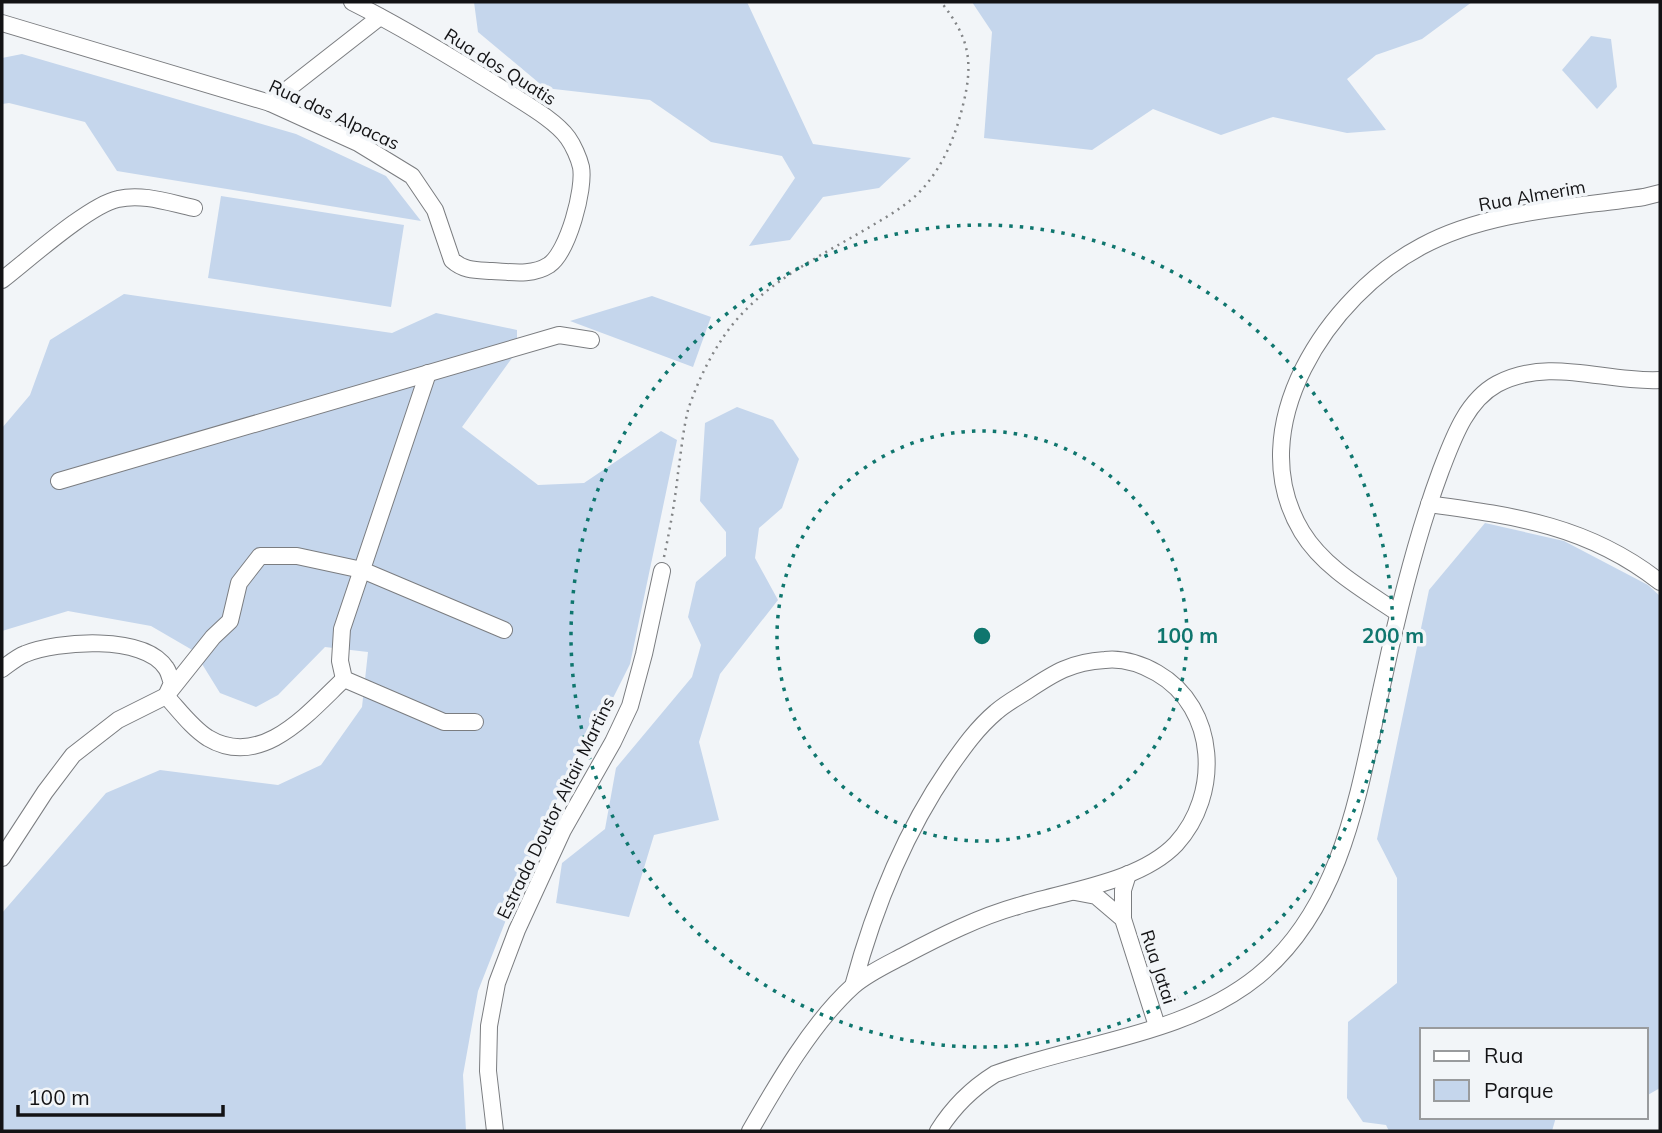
<svg xmlns="http://www.w3.org/2000/svg" width="1662" height="1133" font-family="Mulish,sans-serif">
  <rect width="100%" height="100%" fill="#f2f5f8"/>
  <g fill="#c5d6ec">
    <polygon points="474,2 747,2 813,144 911,158 879,188 823,197 790,240 749,246 795,178 782,156 711,142 650,100 545,88 478,32"/>
    <polygon points="972,2 1472,2 1422,39 1376,55 1347,79 1386,130 1347,133 1273,117 1221,135 1153,109 1092,150 984,138 992,32"/>
    <polygon points="1591,36 1611,39 1617,87 1597,109 1562,70"/>
    <polygon points="22,54 296,134 386,176 421,221 117,171 85,122 9,103 2,104 2,58"/>
    <polygon points="221,196 404,225 391,307 208,278"/>
    <polygon points="124,294 392,333 436,313 517,330 517,351 462,427 538,485 584,483 661,431 677,440 630,664 592,740 547,816 478,991 463,1075 466,1131 2,1131 2,913 106,793 160,770 278,785 321,765 362,707 368,652 325,647 278,695 256,707 220,693 194,651 151,626 68,611 2,631 2,428 30,395 50,340"/>
    <polygon points="652,296 711,317 693,367 570,321"/>
    <polygon points="737,407 773,420 799,459 782,508 759,528 755,558 778,600 720,674 699,742 719,820 654,835 629,917 556,903 562,863 605,829 616,768 692,677 701,645 688,617 696,582 726,556 726,532 700,501 705,423"/>
    <polygon points="1485,523 1564,541 1648,585 1660,596 1660,1088 1646,1096 1646,1030 1422,1030 1422,1117 1556,1117 1552,1131 1389,1131 1386,1125 1363,1122 1347,1098 1348,1022 1397,983 1397,878 1377,839 1429,590"/>
  </g>
  <g fill="none" stroke-linecap="round" stroke-linejoin="round">
    <g stroke="#7b7d80" stroke-width="18">
      <g id="minor">
        <path d="M2,23l268,80 88,40 54,33 23,34 17,50c12,11 25,10 40,11 19,1 40,5 57,-6 19,-13 36,-76 32,-98 -2,-9 -8,-22 -13,-29 -12,-17 -42,-34 -59,-45 -51,-32 -103,-64 -157,-91"/>
        <polyline points="270,103 380,17"/>
        <path d="M2,280c26,-20 87,-75 116,-81 25,-6 52,4 76,9"/>
        <polyline points="428,373 342,629 340,661 344,679 444,722 475,722"/>
        <polyline points="59,481 559,335 591,340"/>
        <path d="M1429,504c87,12 160,22 231,78"/>
        <path d="M1398,613c-34,-23 -74,-45 -96,-81 -63,-104 27,-237 120,-286 67,-36 149,-38 222,-49l16,-4"/>
        <path d="M2,669c7,-5 15,-12 23,-15 32,-13 119,-20 141,14 3,4 4,10 6,15l-5,11"/>
        <path d="M166,696c13,14 26,32 42,42 54,32 101,-26 136,-59"/>
        <polyline points="2,858 45,792 73,755 118,720 166,696 213,637 230,621 239,583 260,556 297,556 362,570 504,630"/>
        <polyline points="1075,892 1096,896 1123,919 1157,1026"/>
        <polyline points="1123,919 1123,890 1128,874"/>
        <polyline points="495,1131 488,1071 489,1026 497,983 517,930 563,830 613,742 630,706 644,654 662,571"/>
        <path d="M750,1131c27,-47 62,-108 103,-145 15,-13 35,-22 52,-31 36,-19 74,-38 113,-49 48,-15 122,-24 158,-62 45,-49 42,-136 -19,-171 -16,-9 -34,-15 -52,-13 -34,2 -51,13 -78,31 -11,7 -22,13 -31,21 -19,16 -33,36 -47,56 -46,67 -75,140 -96,218"/>
        <path d="M938,1131c15,-24 33,-42 57,-57 86,-32 189,-38 263,-98 88,-72 102,-194 126,-299 15,-70 32,-140 57,-207 12,-31 25,-69 56,-86 53,-28 108,-1 163,-4"/>
      </g>
    </g>
    <path stroke="#828486" stroke-width="2.5" stroke-dasharray="2 5" stroke-linecap="butt" d="M664,557c6,-28 11,-56 14,-84 3,-20 5,-43 10,-63 10,-31 29,-69 51,-93 33,-37 79,-60 122,-85 22,-13 47,-26 64,-46 20,-24 31,-52 38,-81 11,-44 6,-68 -22,-103"/>
    <use href="#minor" stroke="#fff" stroke-width="16"/>
  </g>
  <g fill="none" stroke="#0f766e" stroke-width="3.5" stroke-dasharray="3.5 7">
    <circle cx="982" cy="636" r="205"/>
    <circle cx="982" cy="636" r="411"/>
  </g>
  <g text-anchor="middle" stroke-width="7" stroke-linejoin="round" paint-order="stroke">
    <g font-size="18" fill="#131315" stroke="#f2f5f8">
      <text transform="translate(500 67) rotate(32)" y="6">Rua dos Quatis</text>
      <text transform="translate(334 115) rotate(25)" y="6">Rua das Alpacas</text>
      <text transform="translate(1532 196) rotate(-10)" y="6">Rua Almerim</text>
      <text transform="translate(556 808) rotate(-64)" y="6">Estrada Doutor Altair Martins</text>
      <text transform="translate(1158 967) rotate(72)" y="6">Rua Jatai</text>
    </g>
  </g>
  <circle cx="982" cy="636" r="10" fill="#0f766e" stroke="#f2f5f8" stroke-width="3.5"/>
  <g font-size="21" text-anchor="middle" font-weight="bold" fill="#0f766e" stroke="#f2f5f8" stroke-width="7" stroke-linejoin="round" paint-order="stroke">
    <text x="1187" y="643">100 m</text>
    <text x="1393" y="643">200 m</text>
  </g>
  <rect width="1662" height="1133" fill="none" stroke="#131315" stroke-width="7"/>
  <rect x="1420" y="1028" width="228" height="91" fill="#f2f5f8" stroke="#999b9d" stroke-width="2"/>
  <rect x="1434" y="1051" width="35" height="10" fill="#ffffff" stroke="#999b9d" stroke-width="2"/>
  <text x="1484" y="1063" font-size="21" fill="#131315">Rua</text>
  <rect x="1434" y="1080" width="35" height="21" fill="#c5d6ec" stroke="#999b9d" stroke-width="2"/>
  <text x="1484" y="1098" font-size="21" fill="#131315">Parque</text>
  <path d="M18 1105v10h205v-10" fill="none" stroke="#131315" stroke-width="3.5"/>
  <text x="28" y="1105" font-size="21" fill="#131315" stroke="#f2f5f8" stroke-width="5" paint-order="stroke">100 m</text>
</svg>
